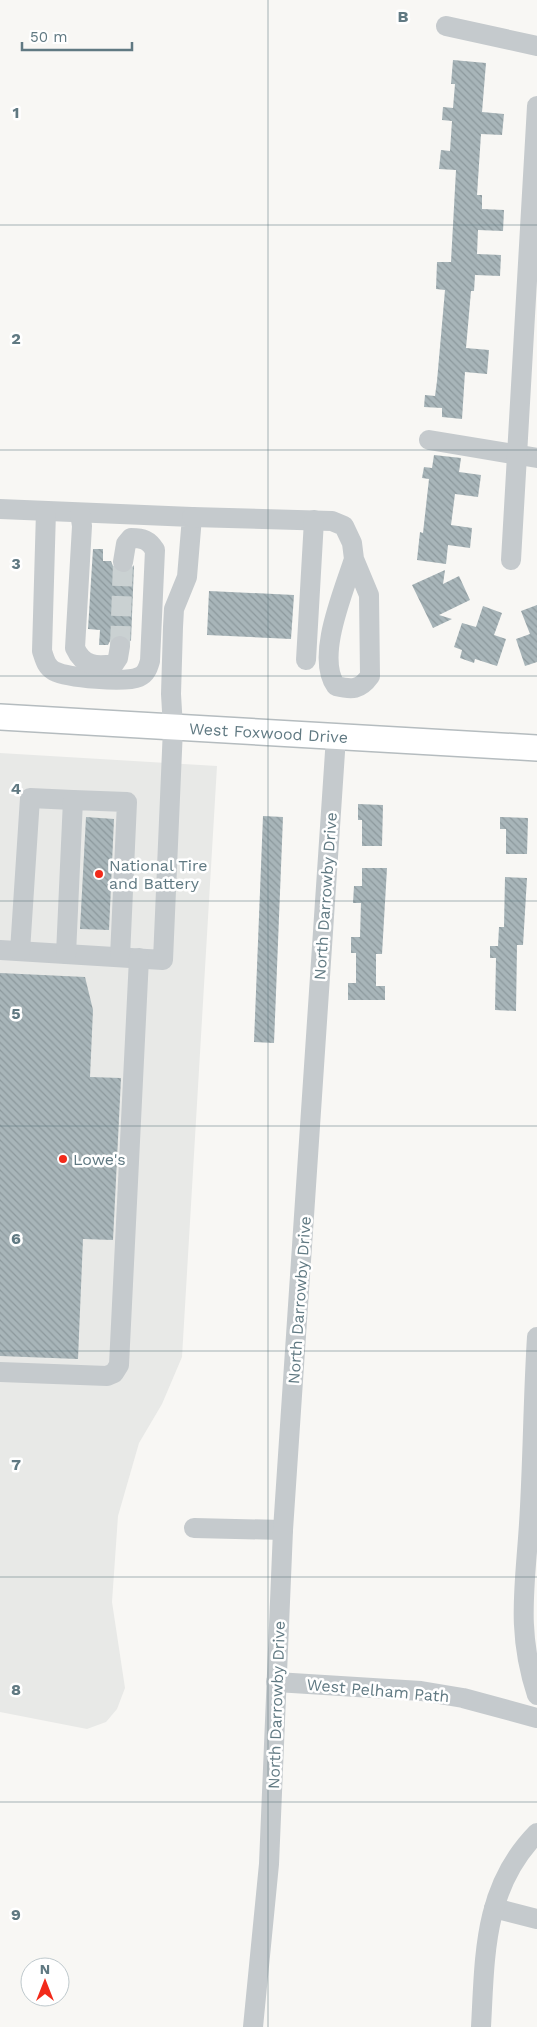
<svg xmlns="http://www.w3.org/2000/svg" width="537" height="2027" font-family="'Work Sans',sans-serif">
  <defs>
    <pattern id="building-back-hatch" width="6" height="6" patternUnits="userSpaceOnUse" patternTransform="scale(1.25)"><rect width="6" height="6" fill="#a8b5b9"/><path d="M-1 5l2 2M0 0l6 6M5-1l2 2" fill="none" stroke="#8c989c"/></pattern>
  </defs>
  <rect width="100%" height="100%" fill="#f8f7f4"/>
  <polygon fill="#e8e9e7" points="0,753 217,766 182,1357 162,1404 139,1443 118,1516 112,1602 125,1688 117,1709 106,1722 87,1729 0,1712"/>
  <g fill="url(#building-back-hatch)">
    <polygon points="453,60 486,63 482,112 504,114 502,135 481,134 477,195 482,195 482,209 504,210 503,231 478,230 477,254 501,255 500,276 475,275 474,291 471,291 466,348 489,350 487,374 465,372 462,419 442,417 442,408 424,407 425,395 435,396 437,381 445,290 436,289 437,262 451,262 456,170 439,169 441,150 450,151 452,121 442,120 443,107 453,108 455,84 451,84"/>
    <polygon points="434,455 461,458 459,472 481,475 478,497 455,494 451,525 472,528 470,548 448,545 446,564 417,560 420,532 423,533 429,479 422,478 424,467 432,468"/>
    <polygon points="93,549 103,549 103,561 111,561 115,571 121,574 128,573 134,565 131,641 122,634 116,635 111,639 108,645 99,645 100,630 88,629"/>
    <polygon points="445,570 443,584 459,576 470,600 439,615 452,619 433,628 412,585"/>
    <polygon points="209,591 294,595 291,639 207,635"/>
    <polygon points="537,605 537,662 525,666 516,639 530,634 521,611"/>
    <polygon points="483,606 502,613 494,635 506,639 497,666 475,659 474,663 460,658 462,650 454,647 462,623 476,627"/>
    <polygon points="358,804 383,805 382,846 362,846 362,820 358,820"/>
    <polygon points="263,816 283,817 274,1043 254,1042"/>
    <polygon points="86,817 114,819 109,930 80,929"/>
    <polygon points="500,817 528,818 527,854 506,854 506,829 500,829"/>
    <polygon points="362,868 387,868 382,954 376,954 376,986 385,986 385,1000 348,1000 348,983 356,983 356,953 351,953 351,937 360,937 361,903 353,903 354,886 362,886"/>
    <polygon points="505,877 527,878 523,945 517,945 516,1011 495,1010 496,958 490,958 490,946 498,946 499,927 504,927"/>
    <polygon points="0,973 85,977 93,1010 90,1077 121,1078 113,1240 83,1239 78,1359 0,1356"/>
  </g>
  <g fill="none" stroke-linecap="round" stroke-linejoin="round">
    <polyline stroke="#cad1d2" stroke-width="20" stroke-dasharray="20 10" stroke-linecap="butt" points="120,646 123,562"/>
    <g stroke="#b5bcbf" stroke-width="28">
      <g id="major">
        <path id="s1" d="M0,717l537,31"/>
      </g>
    </g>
    <g stroke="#c5cacd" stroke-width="20">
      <polyline points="446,26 537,46"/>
      <polyline points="429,440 537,458"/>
      <polyline points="0,509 192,517 187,577 174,609 173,627 171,694 173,728 163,960 0,950"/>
      <path d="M46,511l-4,140c3,9 4,15 12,20 14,7 71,12 85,6 7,-3 9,-9 11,-16l5,-111c-6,-10 -12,-12 -24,-12l-5,6 -3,18"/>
      <path d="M80,513l2,13 -7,122c8,18 21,19 39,16l4,-6 2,-12"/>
      <path d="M192,517l140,4 12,5 8,17 2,16 15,36 1,81c-10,14 -18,14 -34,10 -21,-29 8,-95 18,-127"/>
      <polyline points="511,560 537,106"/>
      <polyline points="306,660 314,520"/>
      <polyline points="20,951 30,798 73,800"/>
      <polyline points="66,954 73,800 127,802 120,957"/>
      <path d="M537,1337c-4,62 -4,125 -8,187 -4,64 -13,107 8,171"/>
      <polyline points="0,1372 107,1376 114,1373 119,1365 139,958"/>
      <polyline points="194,1528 283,1530"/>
      <polyline points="276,1682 421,1691 463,1698 537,1718"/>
      <polyline points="494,1908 537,1919"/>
      <polyline points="253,2027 269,1864 283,1530 336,737"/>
      <path d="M481,2027c4,-72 2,-139 56,-194"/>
    </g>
    <use href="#major" stroke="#fff" stroke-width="25"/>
  </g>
  <path fill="none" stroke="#607982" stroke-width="1" stroke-opacity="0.55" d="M268,0v2027M0,225h537M0,450h537M0,676h537M0,901h537M0,1126h537M0,1351h537M0,1577h537M0,1802h537"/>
  <g fill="#f22a1a" stroke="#fff" stroke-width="2">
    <circle cx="99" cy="874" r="5"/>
    <circle cx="63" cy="1159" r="5"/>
  </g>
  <g text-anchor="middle" stroke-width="5" stroke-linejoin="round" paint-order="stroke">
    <g font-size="16" fill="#607982" stroke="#fff">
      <text dy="6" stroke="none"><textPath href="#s1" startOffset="269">West Foxwood Drive</textPath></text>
      <text transform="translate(325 896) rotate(-86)" y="6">North Darrowby Drive</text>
      <text transform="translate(299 1300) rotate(-86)" y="6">North Darrowby Drive</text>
      <text transform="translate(378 1690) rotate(5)" y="6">West Pelham Path</text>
      <text transform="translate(276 1705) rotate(-88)" y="6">North Darrowby Drive</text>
    </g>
    <g font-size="16" fill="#607982" stroke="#fff" text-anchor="start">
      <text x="109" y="871">National Tire<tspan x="109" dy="18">and Battery</tspan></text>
      <text x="73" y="1165">Lowe's</text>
    </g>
  </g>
  <g font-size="16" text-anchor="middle" font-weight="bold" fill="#607982" stroke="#fff" stroke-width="5" stroke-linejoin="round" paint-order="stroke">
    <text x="403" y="22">B</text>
    <text x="16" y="118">1</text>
    <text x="16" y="344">2</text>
    <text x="16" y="569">3</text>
    <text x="16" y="794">4</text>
    <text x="16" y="1019">5</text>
    <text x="16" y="1244">6</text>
    <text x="16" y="1470">7</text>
    <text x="16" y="1695">8</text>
    <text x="16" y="1920">9</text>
  </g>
  <g transform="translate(45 1982)"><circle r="24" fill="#ffffff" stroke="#bfc9cd"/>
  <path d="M0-4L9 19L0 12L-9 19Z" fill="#f22a1a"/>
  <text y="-8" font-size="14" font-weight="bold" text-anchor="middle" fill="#607982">N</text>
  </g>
  <path d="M22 42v8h110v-8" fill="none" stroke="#607982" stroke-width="2.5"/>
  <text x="30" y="42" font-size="15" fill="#607982" stroke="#ffffff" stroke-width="4" paint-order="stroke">50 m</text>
</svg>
